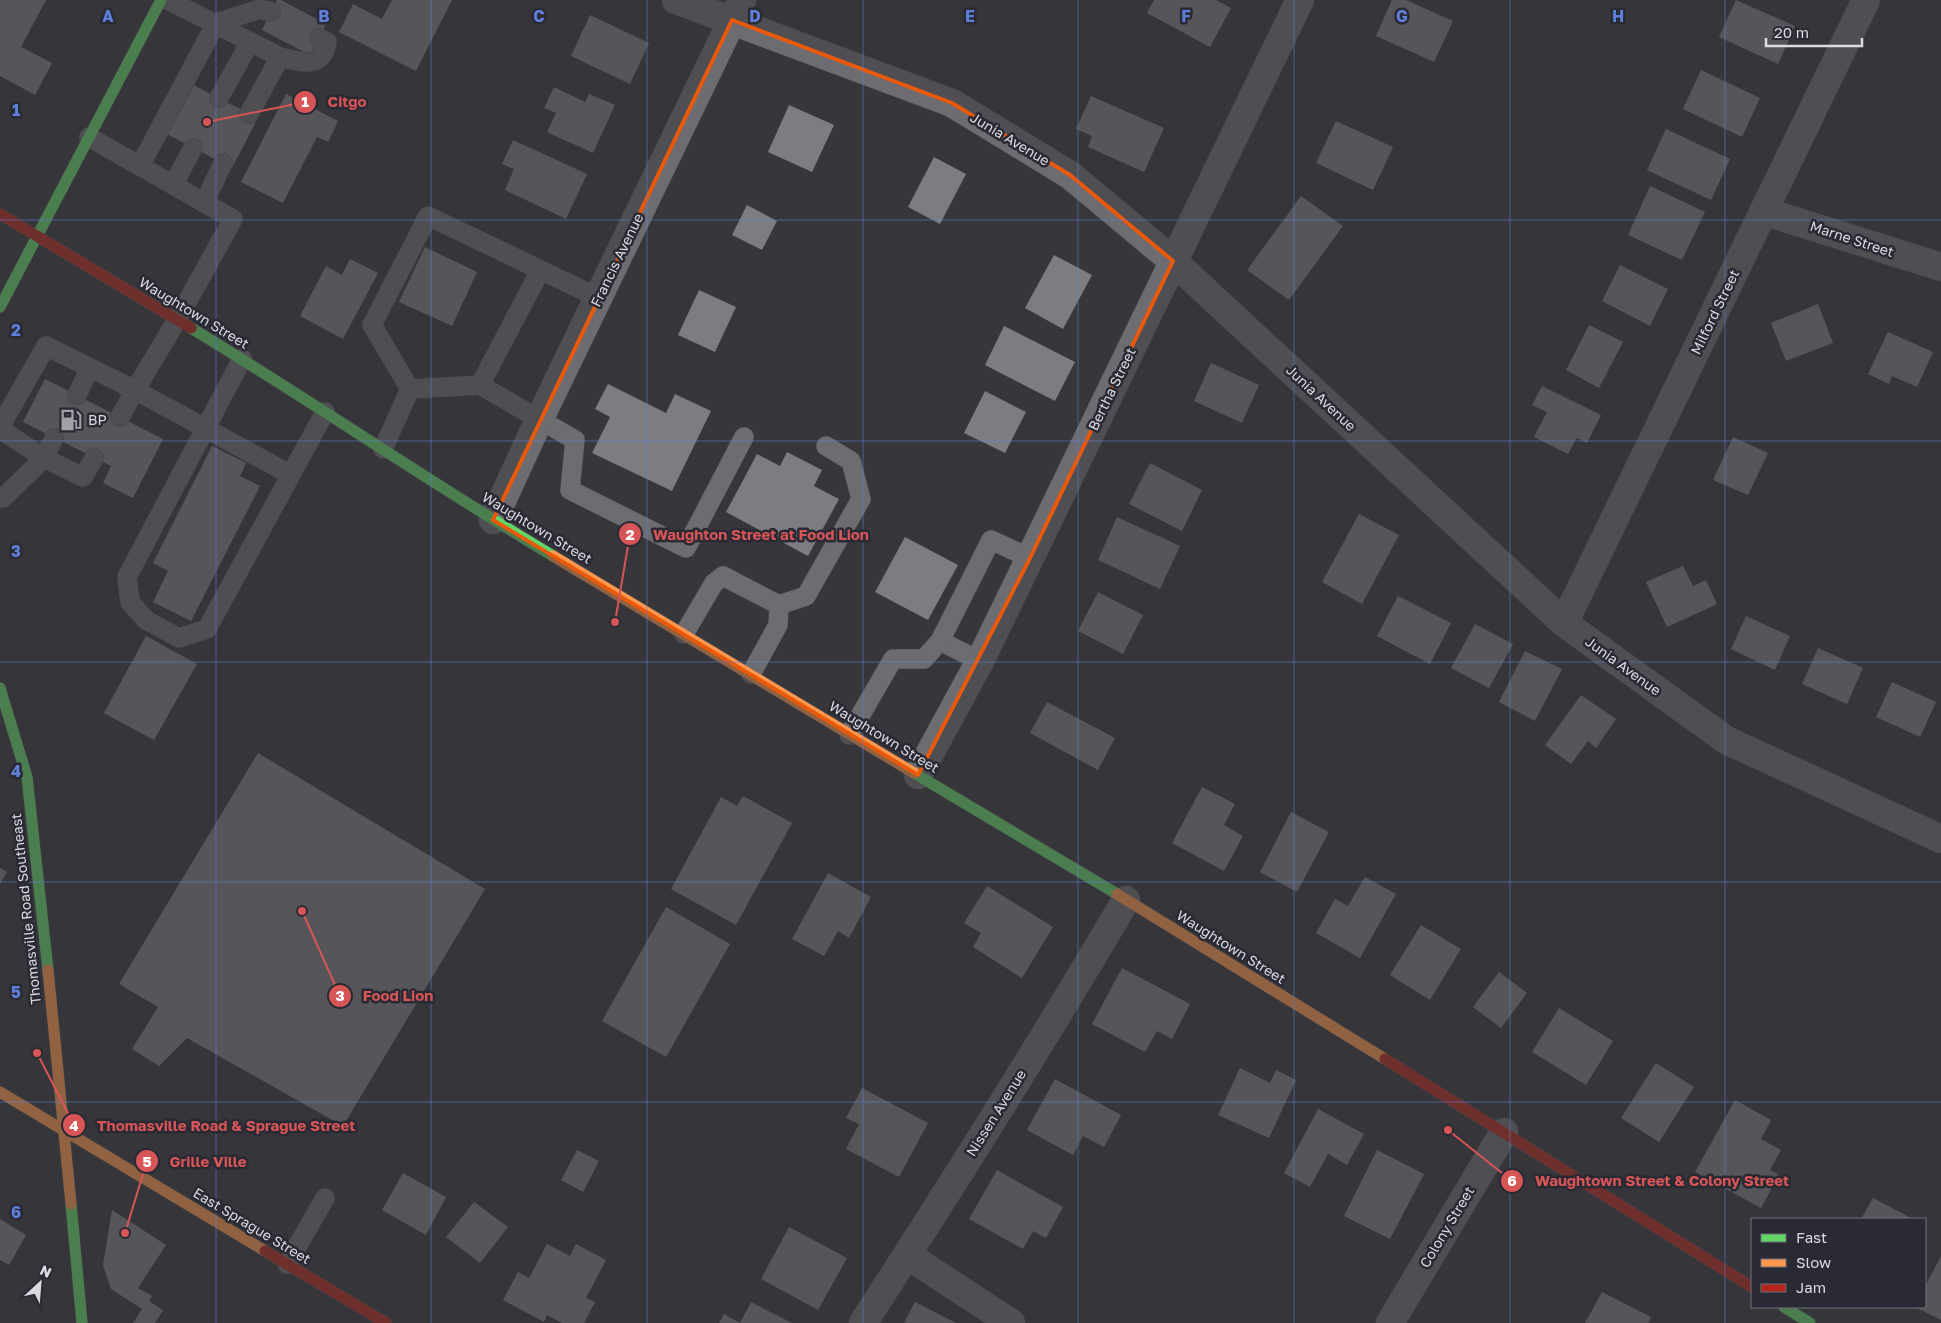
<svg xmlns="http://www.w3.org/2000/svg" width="1941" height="1323" font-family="'Golos Text',sans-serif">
  <rect width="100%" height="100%" fill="#36363b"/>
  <g fill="#7c7c81">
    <polygon points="0,0 46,0 21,47 52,63 35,95 0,76"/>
    <polygon points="277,0 281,0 326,24 310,55 262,30"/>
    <polygon points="392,0 452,0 416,71 339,32 353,4 382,19"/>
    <polygon points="1154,0 1216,0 1231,8 1210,47 1147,13"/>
    <polygon points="1392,0 1406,0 1453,21 1434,62 1376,36"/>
    <polygon points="1736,0 1795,26 1778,64 1719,37"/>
    <polygon points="590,15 649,43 630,84 571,56"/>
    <polygon points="1701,70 1760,98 1742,137 1683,109"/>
    <polygon points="193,85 258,118 232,168 167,134"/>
    <polygon points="554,87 585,102 589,94 615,105 593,153 547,132 556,113 544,108"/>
    <polygon points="286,94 338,121 328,142 317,137 283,203 241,182"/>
    <polygon points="1091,96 1164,128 1144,172 1088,147 1092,136 1076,129"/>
    <polygon points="789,105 834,125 812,172 768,152"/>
    <polygon points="1336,121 1393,147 1373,190 1316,163"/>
    <polygon points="1666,129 1730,159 1711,200 1647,170"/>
    <polygon points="513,140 587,174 566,219 505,190 514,169 502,164"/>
    <polygon points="934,157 966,174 940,224 908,207"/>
    <polygon points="1650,186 1705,212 1682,260 1628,235"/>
    <polygon points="1301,196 1343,226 1289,300 1247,270"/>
    <polygon points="747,205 777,221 762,250 732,235"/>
    <polygon points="425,247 477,272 452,326 399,302"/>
    <polygon points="1054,255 1092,275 1063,329 1025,308"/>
    <polygon points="350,259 378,273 343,339 300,316 326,266 342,275"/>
    <polygon points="1620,265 1668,289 1650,326 1602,301"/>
    <polygon points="699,290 736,307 715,352 678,335"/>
    <polygon points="1818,304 1833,343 1786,361 1771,323"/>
    <polygon points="1589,325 1623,342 1599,388 1566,370"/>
    <polygon points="1004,326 1075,362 1055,401 985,365"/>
    <polygon points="1888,332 1933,352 1917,387 1892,376 1889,384 1868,374"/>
    <polygon points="1211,363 1259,385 1242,423 1194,401"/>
    <polygon points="45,379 163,439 133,498 103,483 111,466 23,422"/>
    <polygon points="608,384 666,413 675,394 711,411 672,491 592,453 610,417 595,409"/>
    <polygon points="1542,386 1601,415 1587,443 1577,438 1568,454 1534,437 1547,412 1532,405"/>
    <polygon points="985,391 1026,412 1005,453 964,433"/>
    <polygon points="1733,437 1768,453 1748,495 1713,480"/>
    <polygon points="212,446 246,463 240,476 260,486 191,621 153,602 168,571 153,563"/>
    <polygon points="787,452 822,470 814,486 839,499 808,556 726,512 757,454 780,466"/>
    <polygon points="1150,463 1202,490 1182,531 1129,504"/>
    <polygon points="1359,514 1399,535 1362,604 1322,582"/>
    <polygon points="1117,517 1180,546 1160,589 1098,560"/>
    <polygon points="905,537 958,565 928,620 875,592"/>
    <polygon points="1683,566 1693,586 1706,580 1717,604 1667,627 1646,582"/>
    <polygon points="1098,592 1143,615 1123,654 1078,631"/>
    <polygon points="1398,596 1451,623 1430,664 1377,636"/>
    <polygon points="1746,616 1790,636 1775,670 1731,649"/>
    <polygon points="1475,624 1513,644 1489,688 1451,668"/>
    <polygon points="146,636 197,664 154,740 104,713"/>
    <polygon points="1818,648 1863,668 1847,704 1802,684"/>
    <polygon points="1525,651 1562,669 1535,721 1499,702"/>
    <polygon points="1892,682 1936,702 1920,737 1876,717"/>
    <polygon points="1581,695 1616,719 1596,748 1588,741 1571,764 1545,745"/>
    <polygon points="1047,702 1115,738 1098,770 1030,733"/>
    <polygon points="258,753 485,889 343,1126 187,1038 159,1066 132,1049 158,1007 119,984"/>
    <polygon points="1202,787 1235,804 1224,825 1243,836 1224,871 1172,843"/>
    <polygon points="743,796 792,823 736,925 671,889 721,797 737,806"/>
    <polygon points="1291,812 1329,832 1297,892 1260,872"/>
    <polygon points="0,868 7,872 0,884"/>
    <polygon points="828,873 871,897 849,938 838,931 824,956 792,939"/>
    <polygon points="1365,877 1396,894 1360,958 1316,933 1335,899 1348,906"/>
    <polygon points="987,886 1053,927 1022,978 973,947 981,933 964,923"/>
    <polygon points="666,907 730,944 666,1057 602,1021"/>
    <polygon points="1421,925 1461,949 1430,1000 1390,975"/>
    <polygon points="1122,968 1190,1004 1172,1039 1157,1031 1145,1052 1092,1024"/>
    <polygon points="1499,972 1527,993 1501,1028 1473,1007"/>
    <polygon points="1559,1008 1613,1041 1586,1085 1532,1052"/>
    <polygon points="1656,1063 1694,1087 1659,1142 1621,1118"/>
    <polygon points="1240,1068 1270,1083 1276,1070 1296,1080 1269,1138 1218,1115"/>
    <polygon points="1055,1079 1121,1115 1104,1147 1083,1136 1073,1155 1027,1130"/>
    <polygon points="862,1088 928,1123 899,1177 846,1149 859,1124 846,1118"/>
    <polygon points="1735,1100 1771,1120 1761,1139 1781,1150 1770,1170 1779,1175 1761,1208 1695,1172"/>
    <polygon points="1318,1109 1364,1134 1347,1165 1328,1154 1310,1187 1284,1173"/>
    <polygon points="577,1150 599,1161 583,1192 561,1180"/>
    <polygon points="1377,1150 1424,1174 1390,1239 1344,1216"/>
    <polygon points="997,1170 1063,1207 1046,1238 1033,1231 1023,1249 969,1219"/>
    <polygon points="403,1173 446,1197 426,1235 382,1210"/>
    <polygon points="1873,1198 1913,1219 1861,1219"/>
    <polygon points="474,1202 508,1227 480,1263 446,1237"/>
    <polygon points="112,1210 166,1245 138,1288 152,1296 149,1301 163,1310 155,1323 133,1323 142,1309 111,1289 103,1265"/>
    <polygon points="0,1219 26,1235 9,1265 0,1260"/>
    <polygon points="789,1227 847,1258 818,1310 761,1279"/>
    <polygon points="547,1244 570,1256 576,1244 606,1260 586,1298 595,1302 584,1323 562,1323 547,1315 544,1322 503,1300 518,1272 529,1278"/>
    <polygon points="1941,1256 1941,1320 1915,1307 1925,1307 1925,1287"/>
    <polygon points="1602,1292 1651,1317 1648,1323 1585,1323"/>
    <polygon points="751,1302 792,1323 719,1323 724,1314 740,1323"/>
    <polygon points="915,1302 956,1323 904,1323"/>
  </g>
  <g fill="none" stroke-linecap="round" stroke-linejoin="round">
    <g stroke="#535458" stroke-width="20">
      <g id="lane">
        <polyline points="168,0 280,57 249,114"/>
        <path d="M280,57c21,5 42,13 47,-15l-8,-4"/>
        <polyline points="219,98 250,42"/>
        <polyline points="140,166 216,23 260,9 271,12"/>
        <polyline points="173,185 193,148"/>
        <polyline points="204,203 223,163"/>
        <polyline points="242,359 127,577 130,602 146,620 179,638 207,629 325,412"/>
        <polyline points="480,385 575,440 570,490 686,548 744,437"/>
        <polyline points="410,389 480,385 540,271"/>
        <polyline points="77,395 90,368"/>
        <polyline points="120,417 135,390 291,475"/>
        <polyline points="0,427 46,346 135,390 177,320 233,219 89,137"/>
        <polyline points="0,429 44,458 3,498 0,498"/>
        <polyline points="54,438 44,458 83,477 94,458"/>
        <polyline points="383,449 410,389 372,325 428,216 599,298"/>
        <polyline points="779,605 806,596 861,499 851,461 826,446"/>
        <polyline points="684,634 714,583 723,576 779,605 778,625 751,674"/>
        <polyline points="940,641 980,661"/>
        <polyline points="849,735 893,659 924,659 940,641 991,540 1030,558"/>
        <polyline points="287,1264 325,1198"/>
      </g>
    </g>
    <g stroke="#535458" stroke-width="29">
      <g id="street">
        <polyline points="676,0 952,103 1070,175 1173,261 1564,623 1726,740 1941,839"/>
        <polyline points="1763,211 1941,267"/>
        <polyline points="493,520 539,420 742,0"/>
        <polyline points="1564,623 1866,0"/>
        <polyline points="918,775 980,661 1030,558 1300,0"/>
        <polyline points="907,1255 1011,1323"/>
        <path d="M863,1323c90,-139 179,-280 263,-423"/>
        <polyline points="1390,1323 1504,1132"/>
      </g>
    </g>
    <g stroke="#535458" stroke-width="12">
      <g id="fast">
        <polyline points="0,307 161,0"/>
        <path d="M191,328c122,74 240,155 362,228"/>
        <polyline points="0,688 27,777 48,970"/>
        <polyline points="914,773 1117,894"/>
        <polyline points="71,1204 82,1323"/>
        <polyline points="1784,1307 1810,1323"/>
      </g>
    </g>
    <g stroke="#535458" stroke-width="12">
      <g id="slow">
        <polyline points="553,556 914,773"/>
        <polyline points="1117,894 1385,1059"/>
        <polyline points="48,970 71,1204"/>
        <polyline points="0,1092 265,1251"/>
      </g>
    </g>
    <g stroke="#535458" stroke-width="12">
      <g id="jam">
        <polyline points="0,214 191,328"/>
        <polyline points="1385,1059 1752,1287"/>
        <polyline points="265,1251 386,1323"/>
      </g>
    </g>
    <use href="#lane" stroke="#6c6c71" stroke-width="19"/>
    <use href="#street" stroke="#6c6c71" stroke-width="28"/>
    <use href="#fast" stroke="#63d668" stroke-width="11"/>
    <use href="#slow" stroke="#ff974d" stroke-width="11"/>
    <use href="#jam" stroke="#b3261e" stroke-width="11"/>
  </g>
  <path d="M0 0H1941V1323H0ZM732,20l220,83 118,72 103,86 -143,297 -112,217 -425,-255z" fill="#36363b" fill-opacity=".55" fill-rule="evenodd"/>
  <path fill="none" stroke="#e8590c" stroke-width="4" stroke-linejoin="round" d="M732,20l220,83 118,72 103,86 -143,297 -112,217 -425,-255z"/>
  <path fill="none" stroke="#5f7fdb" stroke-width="1" stroke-opacity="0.55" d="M216,0v1323M431,0v1323M647,0v1323M863,0v1323M1078,0v1323M1294,0v1323M1510,0v1323M1725,0v1323M0,220h1941M0,441h1941M0,662h1941M0,882h1941M0,1102h1941"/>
  <defs>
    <g id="fuel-bare" transform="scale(1.725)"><path d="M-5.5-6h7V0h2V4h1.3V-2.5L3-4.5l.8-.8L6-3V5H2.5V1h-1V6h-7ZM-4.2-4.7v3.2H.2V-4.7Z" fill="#a1a1a7" stroke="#292a34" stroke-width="2.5" paint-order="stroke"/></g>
  </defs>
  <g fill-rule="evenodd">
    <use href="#fuel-bare" x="71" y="420"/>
  </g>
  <g text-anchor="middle" stroke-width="5" stroke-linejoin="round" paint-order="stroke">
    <g font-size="14" fill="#dadbe1" stroke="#292a34">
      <text transform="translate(1010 139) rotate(31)" y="5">Junia Avenue</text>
      <text transform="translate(1852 239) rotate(18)" y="5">Marne Street</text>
      <text transform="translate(617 260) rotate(-64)" y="5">Francis Avenue</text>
      <text transform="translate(1715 312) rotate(-64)" y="5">Milford Street</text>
      <text transform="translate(194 313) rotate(31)" y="5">Waughtown Street</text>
      <text transform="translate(1112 389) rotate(-64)" y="5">Bertha Street</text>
      <text transform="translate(1321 398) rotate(43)" y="5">Junia Avenue</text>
      <text transform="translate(537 528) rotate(31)" y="5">Waughtown Street</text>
      <text transform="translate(1623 666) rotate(36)" y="5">Junia Avenue</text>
      <text transform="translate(884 737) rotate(31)" y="5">Waughtown Street</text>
      <text transform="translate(26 909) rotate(-96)" y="5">Thomasville Road Southeast</text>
      <text transform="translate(1231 947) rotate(32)" y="5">Waughtown Street</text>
      <text transform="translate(996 1113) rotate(-58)" y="5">Nissen Avenue</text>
      <text transform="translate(252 1226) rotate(31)" y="5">East Sprague Street</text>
      <text transform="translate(1447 1227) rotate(-59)" y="5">Colony Street</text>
    </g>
    <g font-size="14" fill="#dadbe1" stroke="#292a34" text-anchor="start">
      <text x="88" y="425">BP</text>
    </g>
  </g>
  <g font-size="16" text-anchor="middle" font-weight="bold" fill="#5f7fdb" stroke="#292a34" stroke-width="5" stroke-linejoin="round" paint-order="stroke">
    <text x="108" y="22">A</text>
    <text x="324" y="22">B</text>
    <text x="539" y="22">C</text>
    <text x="755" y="22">D</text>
    <text x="970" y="22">E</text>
    <text x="1186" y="22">F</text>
    <text x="1402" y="22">G</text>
    <text x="1618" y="22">H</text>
    <text x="16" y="116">1</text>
    <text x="16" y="336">2</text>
    <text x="16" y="557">3</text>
    <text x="16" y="777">4</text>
    <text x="16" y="998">5</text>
    <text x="16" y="1218">6</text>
  </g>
  <path fill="none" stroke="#d75556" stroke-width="2" d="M207 122L305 102M615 622L630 534M302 911L340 996M37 1053L74 1125M125 1233L147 1161M1448 1130L1512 1181"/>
  <g fill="#d75556" stroke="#292a34" stroke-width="2">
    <circle cx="207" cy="122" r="5"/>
    <circle cx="615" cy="622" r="5"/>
    <circle cx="302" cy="911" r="5"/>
    <circle cx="37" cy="1053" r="5"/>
    <circle cx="125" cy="1233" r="5"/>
    <circle cx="1448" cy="1130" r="5"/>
    <circle cx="305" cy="102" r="12"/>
    <circle cx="630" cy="534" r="12"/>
    <circle cx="340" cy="996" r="12"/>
    <circle cx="74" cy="1125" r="12"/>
    <circle cx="147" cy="1161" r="12"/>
    <circle cx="1512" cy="1181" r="12"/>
  </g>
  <g font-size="15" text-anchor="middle" font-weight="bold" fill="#fff">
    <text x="305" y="107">1</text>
    <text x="630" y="540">2</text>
    <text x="340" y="1001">3</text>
    <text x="74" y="1131">4</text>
    <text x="147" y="1167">5</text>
    <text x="1512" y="1186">6</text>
  </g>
  <g font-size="15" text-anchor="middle" font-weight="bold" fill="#d75556" stroke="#292a34" stroke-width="5" stroke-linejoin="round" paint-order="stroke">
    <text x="347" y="107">Citgo</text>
    <text x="761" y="540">Waughton Street at Food Lion</text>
    <text x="398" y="1001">Food Lion</text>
    <text x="226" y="1131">Thomasville Road &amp; Sprague Street</text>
    <text x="208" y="1167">Grille Ville</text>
    <text x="1662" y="1186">Waughtown Street &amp; Colony Street</text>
  </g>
  <rect x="1751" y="1218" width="175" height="90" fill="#292a34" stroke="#707179"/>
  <rect x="1761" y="1234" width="25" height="8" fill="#63d668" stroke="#707179"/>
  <text x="1796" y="1243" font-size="15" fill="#dadbe1">Fast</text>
  <rect x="1761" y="1259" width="25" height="8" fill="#ff974d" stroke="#707179"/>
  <text x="1796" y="1268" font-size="15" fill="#dadbe1">Slow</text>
  <rect x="1761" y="1284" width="25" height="8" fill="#b3261e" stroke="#707179"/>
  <text x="1796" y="1293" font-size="15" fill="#dadbe1">Jam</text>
  <g transform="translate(40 1283) rotate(26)" stroke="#292a34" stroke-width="4" paint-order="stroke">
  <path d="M0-4L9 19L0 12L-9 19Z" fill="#dadbe1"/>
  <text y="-8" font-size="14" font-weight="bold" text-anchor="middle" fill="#dadbe1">N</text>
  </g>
  <path d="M1766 38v8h96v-8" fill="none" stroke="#dadbe1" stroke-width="2.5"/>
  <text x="1774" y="38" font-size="15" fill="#dadbe1" stroke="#292a34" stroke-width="4" paint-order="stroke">20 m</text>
</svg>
